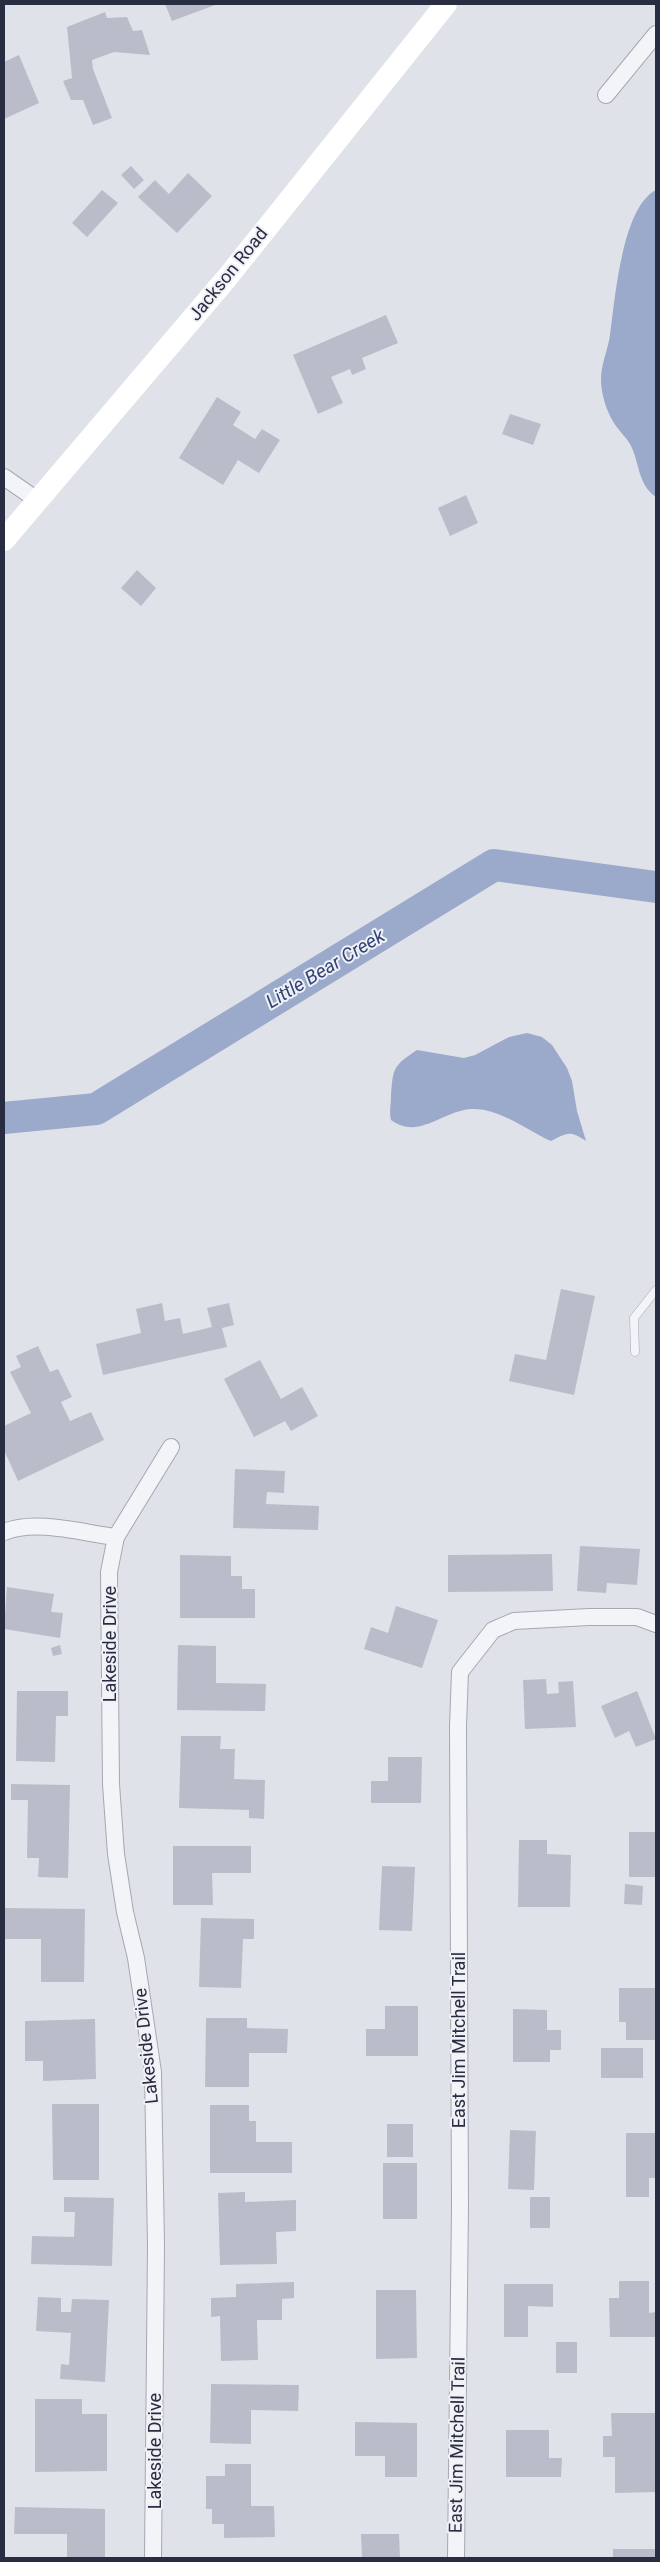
<svg xmlns="http://www.w3.org/2000/svg" width="660" height="2562" font-family="Roboto,sans-serif">
  <rect width="100%" height="100%" fill="#e0e2e9"/>
  <g fill="#9ba9ca">
    <path d="M656,190v307c-19,-13 -16,-35 -26,-53 -4,-7 -10,-12 -14,-18 -9,-13 -15,-31 -15,-47 0,-15 7,-29 9,-44 5,-36 12,-128 46,-145z"/>
    <path d="M527,1033l15,4 10,8 15,23 5,13 5,30 9,30c-16,-11 -19,-8 -35,0 -25,-11 -52,-34 -81,-32 -29,3 -52,31 -79,11 -2,-9 0,-15 0,-24 2,-28 2,-30 26,-46l47,8 11,-3 34,-18z"/>
  </g>
  <g fill="none" stroke-linecap="round" stroke-linejoin="round">
    <polyline stroke="#9ba9ca" stroke-width="32" points="4,1118 96,1109 494,865 656,887"/>
  </g>
  <g fill="#babdc9">
    <polygon points="165,4 218,4 172,21"/>
    <polygon points="105,12 107,18 127,17 133,31 142,30 150,55 114,52 92,60 93,69 112,118 93,125 83,100 71,100 63,81 72,78 67,27"/>
    <polygon points="19,55 39,103 4,119 4,62"/>
    <polygon points="131,166 144,180 134,189 121,175"/>
    <polygon points="188,173 212,196 177,233 138,197 155,180 169,194"/>
    <polygon points="102,190 118,203 87,237 72,223"/>
    <polygon points="386,315 398,343 362,358 366,369 352,375 350,369 331,377 343,403 318,414 293,355"/>
    <polygon points="217,397 241,412 233,425 255,439 262,429 280,440 259,473 238,460 223,485 179,458"/>
    <polygon points="510,414 541,424 533,445 502,434"/>
    <polygon points="466,495 478,523 450,536 438,508"/>
    <polygon points="137,570 156,588 141,606 121,588"/>
    <polygon points="561,1289 595,1296 574,1395 509,1381 515,1354 546,1360"/>
    <polygon points="162,1303 165,1321 180,1318 183,1334 212,1327 207,1308 229,1303 234,1325 222,1328 227,1347 103,1375 96,1344 141,1333 136,1309"/>
    <polygon points="38,1346 50,1372 58,1369 72,1397 61,1402 70,1421 91,1412 104,1440 18,1481 4,1450 4,1426 31,1413 10,1372 21,1367 16,1356"/>
    <polygon points="260,1360 281,1399 302,1387 318,1416 291,1431 285,1421 254,1437 224,1379"/>
    <polygon points="235,1469 285,1471 284,1493 267,1492 266,1504 319,1506 318,1530 233,1528"/>
    <polygon points="580,1546 640,1549 637,1585 607,1583 606,1593 577,1591"/>
    <polygon points="552,1554 553,1591 448,1592 448,1555"/>
    <polygon points="180,1555 231,1556 231,1576 242,1576 242,1589 255,1589 255,1618 180,1618"/>
    <polygon points="7,1587 54,1594 51,1612 63,1613 60,1638 4,1629"/>
    <polygon points="396,1606 438,1620 422,1668 364,1649 371,1627 388,1633"/>
    <polygon points="60,1645 62,1654 53,1656 51,1648"/>
    <polygon points="178,1645 216,1646 216,1683 266,1684 265,1711 177,1710"/>
    <polygon points="546,1679 547,1694 559,1693 558,1682 573,1681 576,1727 525,1729 523,1680"/>
    <polygon points="17,1691 68,1691 68,1716 56,1716 55,1762 16,1761"/>
    <polygon points="637,1691 656,1739 636,1747 629,1731 615,1738 601,1706"/>
    <polygon points="181,1736 221,1736 220,1749 235,1749 234,1779 265,1780 264,1819 249,1818 249,1810 179,1808"/>
    <polygon points="388,1757 422,1757 421,1803 371,1803 371,1781 388,1781"/>
    <polygon points="11,1784 70,1785 68,1878 38,1877 39,1858 27,1858 28,1800 11,1800"/>
    <rect x="629" y="1832" width="26" height="45"/>
    <polygon points="519,1840 547,1840 547,1854 571,1855 570,1907 518,1907"/>
    <polygon points="173,1846 251,1846 251,1873 212,1873 213,1905 173,1905"/>
    <polygon points="382,1866 415,1867 412,1931 379,1930"/>
    <polygon points="625,1884 643,1886 642,1905 624,1904"/>
    <polygon points="4,1908 85,1909 84,1982 41,1982 41,1939 4,1939"/>
    <polygon points="201,1918 254,1919 254,1939 243,1939 241,1988 199,1987"/>
    <polygon points="619,1988 656,1988 656,2040 626,2040 626,2022 619,2022"/>
    <polygon points="385,2006 418,2006 418,2056 366,2056 366,2029 385,2029"/>
    <polygon points="513,2009 547,2010 547,2030 561,2030 561,2050 550,2050 550,2062 513,2062"/>
    <polygon points="206,2018 247,2018 247,2028 288,2029 287,2053 249,2053 249,2087 205,2087"/>
    <polygon points="95,2019 96,2079 43,2081 43,2061 25,2061 25,2021"/>
    <rect x="601" y="2048" width="42" height="30"/>
    <polygon points="52,2104 99,2104 99,2180 53,2180"/>
    <polygon points="210,2105 249,2105 249,2121 256,2121 256,2142 292,2142 292,2173 210,2173"/>
    <rect x="387" y="2124" width="26" height="33"/>
    <polygon points="510,2130 536,2131 534,2190 508,2189"/>
    <polygon points="626,2133 656,2133 656,2178 649,2178 649,2197 626,2197"/>
    <rect x="383" y="2163" width="34" height="56"/>
    <polygon points="245,2192 245,2202 296,2200 296,2231 276,2232 277,2264 220,2265 218,2193"/>
    <polygon points="64,2197 114,2198 112,2266 31,2264 32,2236 74,2237 75,2212 64,2212"/>
    <rect x="530" y="2197" width="20" height="31"/>
    <polygon points="619,2281 649,2281 649,2313 656,2312 656,2337 610,2337 609,2298 619,2298"/>
    <polygon points="294,2282 294,2298 282,2299 282,2320 257,2320 258,2360 221,2361 220,2316 211,2317 211,2298 236,2297 236,2284"/>
    <polygon points="504,2284 553,2284 553,2307 528,2306 528,2337 504,2337"/>
    <polygon points="376,2290 416,2290 417,2358 376,2359"/>
    <polygon points="38,2297 61,2298 61,2312 71,2312 72,2299 109,2300 105,2382 60,2379 61,2364 69,2365 71,2333 36,2331"/>
    <rect x="556" y="2342" width="21" height="31"/>
    <polygon points="211,2384 299,2385 298,2411 251,2410 251,2444 210,2443"/>
    <polygon points="35,2399 82,2399 82,2414 107,2414 107,2471 35,2472"/>
    <polygon points="611,2413 656,2413 656,2492 615,2493 615,2457 603,2457 603,2436 612,2436"/>
    <polygon points="355,2422 417,2423 417,2477 385,2477 385,2456 355,2456"/>
    <polygon points="506,2430 549,2430 549,2458 562,2458 561,2477 506,2477"/>
    <polygon points="225,2464 251,2464 251,2506 274,2506 275,2537 224,2538 224,2524 212,2524 212,2509 206,2509 206,2476 225,2476"/>
    <polygon points="15,2507 105,2509 105,2558 67,2558 67,2534 14,2534"/>
    <polygon points="361,2534 399,2534 400,2558 362,2558"/>
    <rect x="613" y="2549" width="43" height="9"/>
  </g>
  <g fill="none" stroke-linecap="round" stroke-linejoin="round">
    <g stroke="#a5a8b3" stroke-width="9">
      <polyline id="service" points="635,1352 634,1318 656,1290"/>
    </g>
    <g stroke="#a5a8b3" stroke-width="18">
      <g id="minor">
        <polyline points="606,95 656,34"/>
        <polyline points="4,477 37,500"/>
        <path d="M4,1532c33,-13 78,1 112,5"/>
        <polyline points="153,2558 156,2246 153,2072 136,1958 125,1912 116,1854 111,1784 109,1572 116,1537 171,1447"/>
        <polyline points="456,2558 460,2205 458,1726 460,1672 493,1630 514,1621 589,1617 637,1617 656,1624"/>
      </g>
    </g>
    <use href="#service" stroke="#f3f4f7" stroke-width="8"/>
    <use href="#minor" stroke="#f3f4f7" stroke-width="16"/>
    <polyline stroke="#fff" stroke-width="22" points="4,540 226,279 446,4"/>
  </g>
  <g text-anchor="middle" stroke-width="4" stroke-linejoin="round" paint-order="stroke">
    <g font-size="18" fill="#292d41" stroke="#f0f1f7">
      <text transform="translate(228 274) rotate(-51)" y="6">Jackson Road</text>
      <text transform="translate(110 1644) rotate(-90)" y="6">Lakeside Drive</text>
      <text transform="translate(459 2040) rotate(-90)" y="6">East Jim Mitchell Trail</text>
      <text transform="translate(146 2046) rotate(-96)" y="6">Lakeside Drive</text>
      <text transform="translate(457 2445) rotate(-89)" y="6">East Jim Mitchell Trail</text>
      <text transform="translate(155 2451) rotate(-90)" y="6">Lakeside Drive</text>
    </g>
    <g font-size="19" font-style="italic" fill="#324475" stroke="#f0f1f7">
      <text transform="translate(325 968) rotate(-31)" y="7">Little Bear Creek</text>
    </g>
  </g>
  <rect width="660" height="2562" fill="none" stroke="#292d41" stroke-width="10"/>
</svg>
